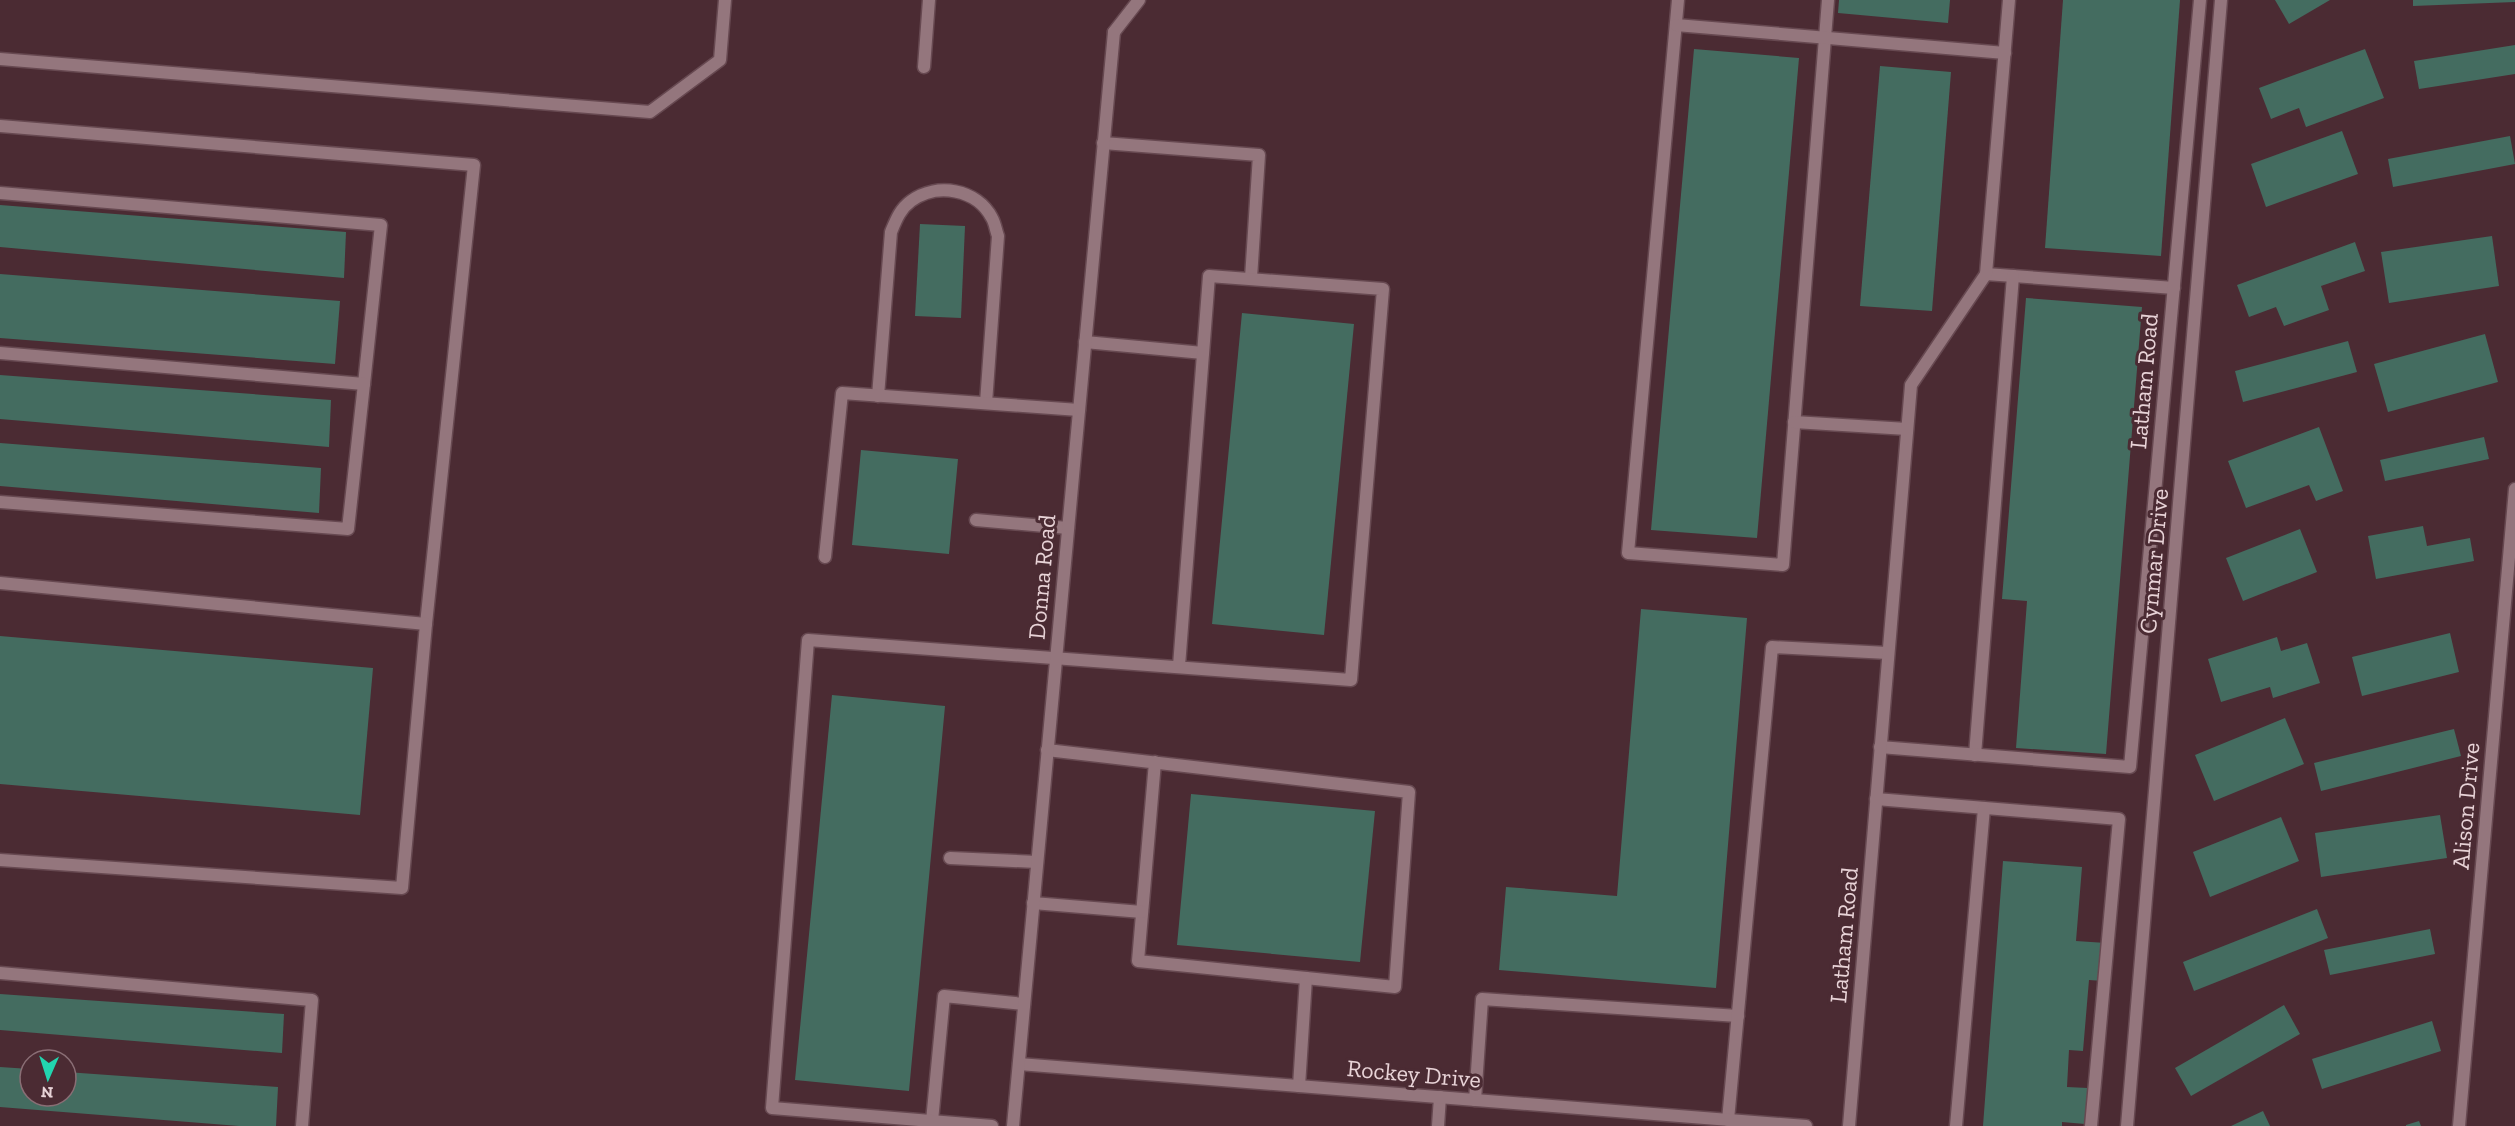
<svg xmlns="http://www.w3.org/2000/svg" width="2515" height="1126" font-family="'Zilla Slab',serif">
  <rect width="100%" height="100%" fill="#4b2b33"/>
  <g fill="#446c60">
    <polygon points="1839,0 1950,0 1948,23 1838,13"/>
    <polygon points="2063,0 2180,0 2161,256 2045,248"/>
    <polygon points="2275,0 2330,0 2289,24"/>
    <polygon points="2413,0 2515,0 2515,2 2413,6"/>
    <polygon points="2515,45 2515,74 2419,89 2414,61"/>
    <polygon points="1694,49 1799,58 1757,538 1651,530"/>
    <polygon points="2365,49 2384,98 2306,127 2299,108 2271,119 2259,88"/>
    <polygon points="1880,66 1951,72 1932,311 1860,306"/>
    <polygon points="2342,131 2358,174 2266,207 2251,164"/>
    <polygon points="2510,136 2515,164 2393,187 2388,159"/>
    <polygon points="0,205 346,232 344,278 0,247"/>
    <polygon points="920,224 965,226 961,318 915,316"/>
    <polygon points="2492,236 2499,286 2389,303 2381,252"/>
    <polygon points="2355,242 2365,271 2321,286 2329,310 2284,326 2276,307 2249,317 2237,285"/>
    <polygon points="0,274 340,301 335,364 0,338"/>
    <polygon points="2026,298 2142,307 2106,754 2016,748 2027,601 2002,599"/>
    <polygon points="1242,313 1354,324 1324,635 1212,624"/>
    <polygon points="2485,334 2498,382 2388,412 2374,364"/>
    <polygon points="2348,341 2357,372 2243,402 2235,371"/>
    <polygon points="0,375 331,400 329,447 0,419"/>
    <polygon points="2319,427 2343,491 2316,501 2309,485 2246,508 2228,461"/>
    <polygon points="2484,437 2489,459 2385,481 2380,460"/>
    <polygon points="0,443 321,468 319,513 0,486"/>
    <polygon points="861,450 958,459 949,554 852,545"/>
    <polygon points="2423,526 2427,546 2470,538 2474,561 2376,579 2368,536"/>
    <polygon points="2300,529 2317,572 2243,601 2226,558"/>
    <polygon points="1641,609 1747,618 1716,988 1499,970 1506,887 1617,896"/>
    <polygon points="2450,633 2459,672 2362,696 2352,657"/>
    <polygon points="0,636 373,668 360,815 0,784"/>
    <polygon points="2277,637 2281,651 2307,643 2320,683 2273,698 2270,687 2221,702 2208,659"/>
    <polygon points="832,695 945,706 909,1091 795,1080"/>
    <polygon points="2285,718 2304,764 2214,801 2195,755"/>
    <polygon points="2454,729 2461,756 2321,791 2314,763"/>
    <polygon points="1191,794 1375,811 1360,962 1177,945"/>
    <polygon points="2440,815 2447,858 2321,877 2315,833"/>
    <polygon points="2281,817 2299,861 2210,897 2193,852"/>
    <polygon points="2003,861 2082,867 2076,941 2106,943 2103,981 2089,980 2083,1051 2069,1050 2067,1087 2088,1088 2085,1124 2062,1122 2062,1126 1983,1126"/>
    <polygon points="2317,909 2328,938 2194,991 2183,962"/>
    <polygon points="2430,929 2435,954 2330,975 2324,950"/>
    <polygon points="0,994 284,1014 282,1053 0,1030"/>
    <polygon points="2284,1005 2300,1034 2191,1096 2175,1068"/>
    <polygon points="2432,1021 2441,1051 2322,1089 2312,1059"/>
    <polygon points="0,1067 30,1069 30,1096 66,1096 66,1072 278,1087 276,1126 239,1126 0,1107"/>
    <polygon points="2263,1111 2270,1126 2231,1126"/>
    <polygon points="2419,1121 2421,1126 2406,1126 2406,1125"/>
  </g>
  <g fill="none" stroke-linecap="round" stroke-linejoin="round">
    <g stroke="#674951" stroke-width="15">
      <g id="service">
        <polyline points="1678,0 1628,553 1783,565 1828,0"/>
        <polyline points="1676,25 2005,53"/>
        <polyline points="1114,32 1139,0"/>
        <polyline points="0,59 650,112 720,60 725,0"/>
        <polyline points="924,67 929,0"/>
        <polyline points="0,126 474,165 426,624"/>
        <polyline points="1103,143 1259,155 1251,278"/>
        <polyline points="0,193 381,225 364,384"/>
        <polyline points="1986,274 2174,288"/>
        <polyline points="1085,342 1203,353"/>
        <polyline points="0,353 364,384 348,529 0,502"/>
        <path d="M878,396l13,-164c5,-12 9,-23 20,-31 26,-19 66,-12 81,17 3,5 4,13 6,18l-12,167"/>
        <polyline points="1794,422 1907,429"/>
        <polyline points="976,520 1068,528"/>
        <polyline points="825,557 842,393 1079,410"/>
        <polyline points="0,583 426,624 402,888 0,860"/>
        <polyline points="1047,750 1409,792 1395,987 1138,961 1155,762"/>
        <polyline points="1975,755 2013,276"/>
        <polyline points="1876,799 2119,819 2091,1126"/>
        <polyline points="950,858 1037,862"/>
        <polyline points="1033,903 1142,912"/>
        <polyline points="0,973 312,1000 302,1126"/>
        <polyline points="1299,1086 1306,978"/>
        <polyline points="1475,1100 1482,999 1738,1016"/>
        <polyline points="1728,1120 1772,647 1888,653"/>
        <polyline points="932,1121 944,996 1024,1004"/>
        <path d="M992,1126l-220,-18 36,-468c181,12 362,25 543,40l32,-391 -174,-13 -30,390"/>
        <polyline points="1438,1126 1440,1097"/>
        <polyline points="1956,1126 1984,808"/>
      </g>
    </g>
    <g stroke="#674951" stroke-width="15">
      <g id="minor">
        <polyline points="1880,747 2130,767 2200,0"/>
        <polyline points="1019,1064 1806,1126"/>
        <polyline points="1013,1126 1114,32"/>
        <polyline points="1849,1126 1911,385 1986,274 2009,0"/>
        <polyline points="2127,1126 2221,0"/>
        <polyline points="2459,1126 2515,489"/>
      </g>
    </g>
    <use href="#service" stroke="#94767d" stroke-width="12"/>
    <use href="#minor" stroke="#94767d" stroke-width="12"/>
  </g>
  <g text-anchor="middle" stroke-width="6" stroke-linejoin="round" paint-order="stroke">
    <g font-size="24" fill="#e8d3d7" stroke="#4b2b33">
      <text transform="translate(2144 381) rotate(-85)" y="8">Latham Road</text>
      <text transform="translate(2154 561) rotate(-85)" y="8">Cynmar Drive</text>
      <text transform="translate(1042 577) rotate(-85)" y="8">Donna Road</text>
      <text transform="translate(2466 806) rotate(-85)" y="8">Alison Drive</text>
      <text transform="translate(1844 935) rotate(-85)" y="8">Latham Road</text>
      <text transform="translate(1414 1074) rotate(5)" y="8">Rockey Drive</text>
    </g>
  </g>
  <g transform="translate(48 1078) rotate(183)"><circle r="28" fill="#4b2b33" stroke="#8a6e75" stroke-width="1.5"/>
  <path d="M0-4.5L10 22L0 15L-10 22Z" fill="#22d5af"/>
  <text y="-9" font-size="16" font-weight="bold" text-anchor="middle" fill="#e8d3d7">N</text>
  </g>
</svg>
